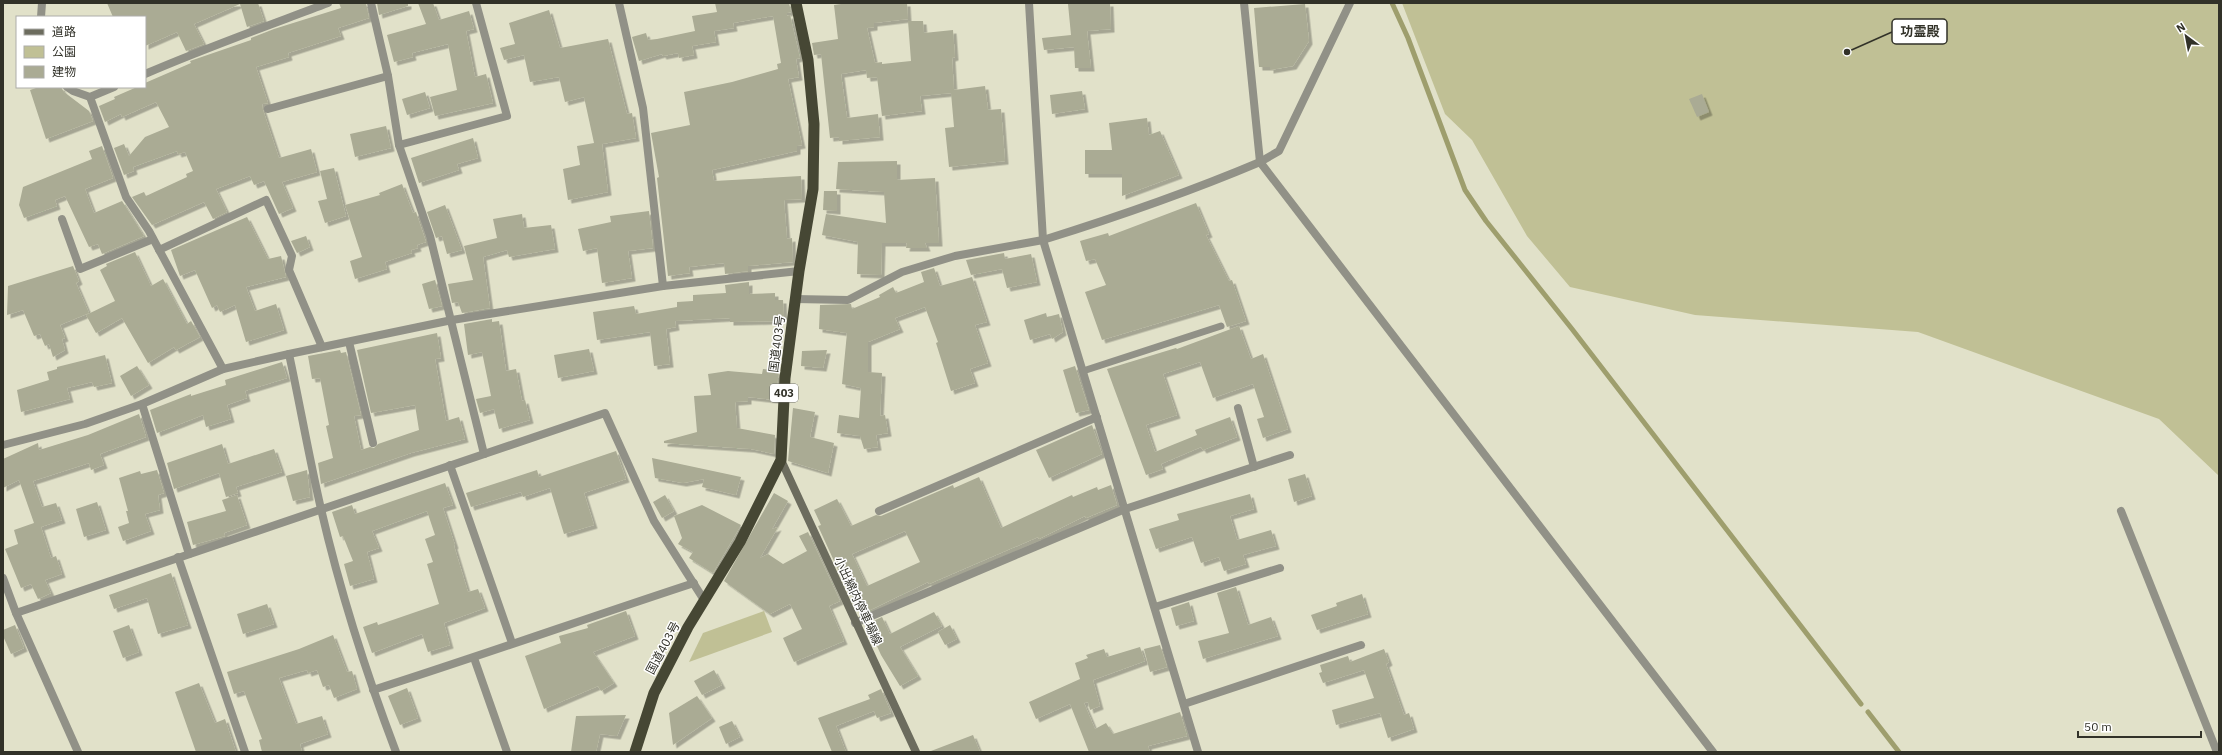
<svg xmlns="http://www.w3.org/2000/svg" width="2222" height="755" font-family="'IBM Plex Sans','Noto Sans JP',sans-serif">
  <defs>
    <filter id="shadow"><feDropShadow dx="3.5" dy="3.5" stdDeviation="0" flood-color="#0004"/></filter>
  </defs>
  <rect width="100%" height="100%" fill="#e1e1c9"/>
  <g fill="#c0c095">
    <polygon points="1402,3 2219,3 2219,476 2159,419 1918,332 1695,315 1570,287 1527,236 1472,140 1445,114"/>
    <polygon points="764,611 772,632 689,662 703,633"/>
  </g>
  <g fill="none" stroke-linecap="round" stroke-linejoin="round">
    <g stroke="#9e9e6d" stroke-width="5">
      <polyline points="1392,3 1408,38 1465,190 1486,221 1572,329 1861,704"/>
      <polyline points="1868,712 1899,752"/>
    </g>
  </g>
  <g fill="#aaab94" fill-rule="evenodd" filter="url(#shadow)">
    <polygon points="107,3 258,3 264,21 247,27 240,4 194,24 204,44 186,51 177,32 145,46 145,17 113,17"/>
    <polygon points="339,3 366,3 369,18 338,28 341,36 288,53 289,57 256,67 268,103 262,104 263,110 279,158 311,149 317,172 282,182 293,208 279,214 264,181 254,185 250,176 216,189 227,212 213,219 204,202 152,225 132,197 144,192 146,196 187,177 186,174 193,171 185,152 178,154 177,151 133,167 134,171 124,175 114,148 124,144 129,156 145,137 169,127 156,102 122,117 121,114 105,122 99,106 115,99 114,97 137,87 145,87 145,83 191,63 190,61 251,40 251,38 274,29 341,8"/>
    <polygon points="377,3 408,3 408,6 379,15"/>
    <polygon points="418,3 433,3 439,20 469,11 474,29 466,31 475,77 486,74 493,103 435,116 430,97 457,90 448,44 412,53 413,57 394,62 387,35 426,24"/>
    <polygon points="715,3 789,3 791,12 787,13 787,16 790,15 800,58 796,59 799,77 788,79 802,145 797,146 797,151 712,170 714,181 801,176 802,199 784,200 787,239 792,238 793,262 748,266 748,271 725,274 724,263 689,267 690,273 668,276 657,178 659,177 651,133 690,125 684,92 732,82 778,69 777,64 781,63 773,16 733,23 734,28 714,31 716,42 692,46 694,55 679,58 678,53 663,56 662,54 639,61 632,37 646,33 648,40 657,39 695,31 692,16 717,12"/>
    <polygon points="848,3 907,3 908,19 874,23 874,27 867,28 875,63 882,62 882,64 911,61 908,21 923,21 924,33 953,30 955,57 952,58 954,90 985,86 988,110 1001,109 1005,161 949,167 945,128 954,127 951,93 920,96 922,111 882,116 877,77 867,78 866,70 841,74 847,118 878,114 880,137 839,141 839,137 830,138 821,54 814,55 812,43 838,39 834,5"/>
    <polygon points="1110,3 1111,29 1087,31 1091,68 1075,68 1074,47 1044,50 1042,38 1071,35 1068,4"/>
    <polygon points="1305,4 1309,41 1293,66 1270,70 1270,67 1259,67 1254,8"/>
    <polygon points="549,10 560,48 608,39 627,114 632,113 636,138 602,144 608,192 568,200 563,169 580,165 577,146 594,143 584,97 565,102 559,77 530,82 524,55 504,60 500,48 515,44 509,23"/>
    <polygon points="39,87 61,87 64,92 89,111 93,121 46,139 30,90"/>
    <polygon points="1082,91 1085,109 1052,114 1050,95"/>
    <polygon points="425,92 430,108 407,115 402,99"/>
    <polygon points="1702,94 1709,112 1697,117 1689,99"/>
    <polygon points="1147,118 1149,135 1160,131 1179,175 1122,196 1122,174 1085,174 1085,150 1112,150 1109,123"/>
    <polygon points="386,126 391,148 355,157 350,134"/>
    <polygon points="473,138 478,158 457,164 459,170 419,183 411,158"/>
    <polygon points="102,146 113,178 85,189 94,213 122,201 144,236 102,254 98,244 89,247 65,196 55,200 57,206 24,218 19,205 23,187 92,159 89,151"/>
    <polygon points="897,161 897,180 935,178 939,243 925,243 927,248 906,248 907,243 882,243 881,275 857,274 858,242 822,235 826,214 886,223 884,192 836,189 838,162"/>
    <polygon points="334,168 346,216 325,223 318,201 327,199 320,171"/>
    <polygon points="402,184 413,213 416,212 426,242 417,245 418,248 411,250 412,253 385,262 387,269 355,279 350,261 362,257 345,205 380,195 379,193"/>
    <polygon points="824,191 837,191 837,211 823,210"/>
    <polygon points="1196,203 1209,234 1206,235 1229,281 1232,280 1246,321 1227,327 1219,305 1102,340 1085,292 1106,285 1095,259 1086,261 1080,241 1108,233 1109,236"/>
    <polygon points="445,205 462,250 447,254 442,236 436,238 427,212"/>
    <polygon points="649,211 653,248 628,251 632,278 602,283 597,248 583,251 578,229 611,222 610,216"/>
    <polygon points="522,214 524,228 551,225 555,249 509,257 507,250 483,257 490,308 462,313 458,302 452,303 448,284 473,280 464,246 497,238 493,219"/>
    <polygon points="247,217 268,259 281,256 286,277 246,287 255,311 276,304 284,330 246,342 235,305 220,312 217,305 212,308 195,270 180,276 171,250"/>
    <polygon points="306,236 310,247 297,253 291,241"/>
    <polygon points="135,252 151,286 163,279 187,324 191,321 200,337 176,350 174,347 148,363 122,318 96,333 86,315 115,301 100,270 107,266 106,264"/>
    <polygon points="1004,253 1005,259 1031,254 1037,282 1007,288 1002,269 971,275 966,260"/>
    <polygon points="73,266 79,281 76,283 89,313 60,325 65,338 62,339 65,350 53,357 49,344 45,346 40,334 34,336 23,310 7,315 8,286"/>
    <polygon points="934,268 940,286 972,277 987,322 975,325 988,363 970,369 975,383 951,391 936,343 938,342 925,307 895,318 900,329 868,342 868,372 882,373 880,416 885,415 888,433 876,435 878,447 864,449 860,436 837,433 839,415 859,418 861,388 842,384 847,333 819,329 820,305 851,304 852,309 880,297 879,295 893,287 896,293 924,282 921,272"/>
    <polygon points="435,280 442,306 429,309 422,284"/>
    <polygon points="749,282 749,294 775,293 775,300 783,300 784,316 773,317 774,321 730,322 730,318 675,321 676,327 666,329 670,364 654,366 650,332 597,340 593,312 634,306 636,314 677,307 677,302 693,301 693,295 726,293 725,285"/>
    <polygon points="1046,313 1047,317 1059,314 1063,332 1052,339 1050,334 1030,340 1024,320"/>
    <polygon points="492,319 492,322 499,321 506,371 516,369 522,401 525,400 530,420 499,429 494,409 480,413 476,399 491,396 482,352 468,355 464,324"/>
    <polygon points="1239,326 1251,359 1263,354 1288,429 1263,438 1257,419 1264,417 1253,384 1213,398 1200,362 1163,374 1177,415 1146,425 1155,452 1197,435 1195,430 1230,417 1237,437 1203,450 1201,447 1161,464 1163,469 1146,475 1107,369 1176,348 1177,349"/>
    <polygon points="437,333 441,358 435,359 446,421 459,417 465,439 411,453 321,484 318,463 333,458 326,426 329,425 320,378 312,379 308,356 340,350 341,353 346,352 361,415 354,416 361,450 370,447 374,448 378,444 419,430 415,405 371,413 357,350"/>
    <polygon points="589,349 594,371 558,378 554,355"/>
    <polygon points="827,350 823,368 801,366 802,351"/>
    <polygon points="105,355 112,383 94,387 92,382 67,388 70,399 21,412 17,390 49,380 47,372 57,369 57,367"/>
    <polygon points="282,362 287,378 245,391 247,398 227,405 231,419 206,427 203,415 157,433 150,410 191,394 191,396 226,385 225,380"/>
    <polygon points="137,366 149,385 131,396 120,376"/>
    <polygon points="1075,366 1089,410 1076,413 1063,370"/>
    <polygon points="763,369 779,371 775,400 748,397 748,401 735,402 737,428 775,435 774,454 751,449 664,443 664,441 697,432 694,396 711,395 708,374 728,371 762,374"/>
    <polygon points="793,408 815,412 810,437 834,443 828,473 788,461"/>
    <polygon points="139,414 146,437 100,454 104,465 91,470 89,463 33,481 42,507 56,503 62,520 41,527 51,558 56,556 62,574 45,580 51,593 38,599 31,584 21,588 5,549 18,544 14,530 34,523 19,480 3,488 3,459 38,443 39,450 88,435"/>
    <polygon points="1092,425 1102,454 1049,478 1036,450"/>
    <polygon points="222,444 228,464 274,449 282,472 236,487 238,493 226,497 219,473 174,489 167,463"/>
    <polygon points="616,451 626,479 584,493 594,525 564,534 550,488 523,497 521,492 471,507 466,493 537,470 539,477"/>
    <polygon points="652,458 741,477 736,495 702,487 704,479 683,483 655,478"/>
    <polygon points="157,470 164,493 158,495 160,510 145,514 151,531 123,541 118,527 129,523 126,511 128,511 119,478 140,471 141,474"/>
    <polygon points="307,470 310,497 293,501 286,476"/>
    <polygon points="1305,474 1312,496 1294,502 1288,479"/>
    <path d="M979,477l22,51 71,-33 1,2 24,-10 1,3 13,-5 6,20 -31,13 -1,-2 -46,23 -1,-2 -109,47 -1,-2 -64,31 -9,-20 -5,3 -32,-70 3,-1 -7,-15 23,-11 14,27 25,-11 5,1 72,-31 1,3zM905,531l15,31 -53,24 -15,-32z"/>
    <polygon points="445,483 453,505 443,508 455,545 454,546 468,592 478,589 485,608 444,623 450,645 428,652 422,634 372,653 363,627 377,622 378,625 439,604 427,564 433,562 425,539 435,535 427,511 372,531 379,548 367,552 374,579 350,586 344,564 353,561 343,536 340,537 332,512 352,505 355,514"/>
    <polygon points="774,493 788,501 772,529 778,527 760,558 768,554 783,564 807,551 799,536 808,532 840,601 829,606 844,641 794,662 783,638 802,629 790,604 770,614 724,581"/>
    <polygon points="1250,494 1254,509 1230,516 1237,540 1271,530 1276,546 1243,555 1246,564 1224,571 1219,557 1201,563 1192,537 1156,549 1149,529 1179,520 1177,514"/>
    <polygon points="237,495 247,525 224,533 225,536 193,545 187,522 226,511 222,500"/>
    <polygon points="665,495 674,511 662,518 653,502"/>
    <polygon points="97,502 106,530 84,537 76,509"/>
    <polygon points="702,505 741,525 713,573 689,558 693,552 678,544 682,538 674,516"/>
    <polygon points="171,573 188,625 158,634 147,598 114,609 109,595"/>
    <polygon points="1236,587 1248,625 1271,617 1278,636 1203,659 1198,641 1229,633 1217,593"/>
    <polygon points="1362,594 1368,614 1317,630 1311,615 1337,606 1336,603"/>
    <polygon points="1189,602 1194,621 1176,626 1171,608"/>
    <polygon points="267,604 274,624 243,634 237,614"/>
    <polygon points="626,611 635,636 593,652 614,683 601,691 598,686 544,709 525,656 561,643 559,636 588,628 587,625"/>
    <polygon points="934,612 942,626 900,647 918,676 900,686 881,655 867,624 882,617 890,634"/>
    <polygon points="15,625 24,648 11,654 3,636 3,630"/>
    <polygon points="129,625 139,652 123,658 113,631"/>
    <polygon points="950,625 957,639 945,645 938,632"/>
    <polygon points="333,635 347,672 352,671 357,689 334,698 329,685 323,687 317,670 308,673 307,670 279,678 296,724 322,716 328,734 300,744 302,752 262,752 259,740 262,739 244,691 234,694 227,672 299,649"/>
    <polygon points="1160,645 1167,667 1150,672 1144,649"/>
    <polygon points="1140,647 1145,661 1093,680 1100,706 1090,710 1088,702 1084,703 1095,729 1106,723 1113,734 1180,712 1187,736 1148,746 1150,752 1089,752 1070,704 1036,719 1029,702 1080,679 1075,663 1088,658 1086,655 1104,649 1107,657"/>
    <polygon points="1384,649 1389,662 1386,664 1404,715 1409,713 1414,729 1388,738 1380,713 1336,725 1332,710 1374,698 1364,670 1323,683 1319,673 1322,672 1320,665 1348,656 1350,662"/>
    <polygon points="714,670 722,685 702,695 694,681"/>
    <polygon points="199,683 215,723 225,719 236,752 196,752 175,692"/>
    <polygon points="407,688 418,718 400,725 388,696"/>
    <polygon points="881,689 891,713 877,718 874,711 836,726 846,752 832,752 818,718 870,699 868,695"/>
    <polygon points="697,696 712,718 673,745 669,713"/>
    <polygon points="626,715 617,736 600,734 596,752 571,752 576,716"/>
    <polygon points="732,721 740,737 726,744 719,727"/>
    <polygon points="973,735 980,752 931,752 931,751"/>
  </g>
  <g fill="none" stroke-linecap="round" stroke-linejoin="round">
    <polyline stroke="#919187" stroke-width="7" points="1083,371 1221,326"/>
    <g stroke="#919187" stroke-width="8">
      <polyline points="371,3 388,76 399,145 430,236 484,454"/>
      <polyline points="619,3 643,108 663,286"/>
      <polyline points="1029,3 1043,240 1198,752"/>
      <polyline points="1244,3 1260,162 1713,752"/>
      <polyline points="41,17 42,3"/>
      <path d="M145,74c60,-26 122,-48 183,-71"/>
      <polyline points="67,87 73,91 90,97 114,87"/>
      <polyline points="90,97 126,197 149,231 223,369"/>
      <polyline points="268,109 388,76"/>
      <polyline points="399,145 507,116 476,3"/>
      <polyline points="62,219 80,269 153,239"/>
      <path d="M1043,240c74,-23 146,-48 217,-78"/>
      <polyline points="159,250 266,200 292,256 289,270 322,347"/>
      <polyline points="349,342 373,443"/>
      <path d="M289,354c11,51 20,103 32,155 19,82 45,164 75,243"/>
      <polyline points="142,404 189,554"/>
      <polyline points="1238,408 1254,467"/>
      <polyline points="3,445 85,424 142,404 223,369 289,354 452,320 663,286 799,271"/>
      <polyline points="450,465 512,643"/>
      <polyline points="879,511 1097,417"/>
      <polyline points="2121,511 2217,752"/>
      <polyline points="178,557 245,752"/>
      <polyline points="3,578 16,613 78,752"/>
      <polyline points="1155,607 1280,568"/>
      <polyline points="16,613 605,413 654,521 704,600"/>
      <polyline points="855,623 1125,509 1290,455"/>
      <polyline points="474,658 507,752"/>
      <path d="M373,690c107,-34 214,-72 321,-107"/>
      <polyline points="1184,704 1361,645"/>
    </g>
    <g stroke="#919187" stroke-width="8">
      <polyline points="1260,162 1279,151 1350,3"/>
      <polyline points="795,299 848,300 902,272 955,256 1043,240"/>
    </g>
    <polyline stroke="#6c6c5e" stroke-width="8" points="781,460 916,752"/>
    <polyline stroke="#464734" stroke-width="11" points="635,752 654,693 688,627 740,542 781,460 785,378 799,271 813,189 814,124 808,60 796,3"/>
  </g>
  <g text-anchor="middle" stroke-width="3" stroke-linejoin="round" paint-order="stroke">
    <rect fill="#fff" stroke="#6f6f68" stroke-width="1" x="770" y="384" width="28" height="18" rx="3"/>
    <g font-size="11" font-weight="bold" fill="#313128">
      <text x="784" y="397">403</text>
    </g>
    <g font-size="12" fill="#313128" stroke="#fff">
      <text transform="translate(777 344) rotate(-83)" y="4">国道403号</text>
      <text transform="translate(858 601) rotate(65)" y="4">小出綿内停車場線</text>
      <text transform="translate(663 648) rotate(-62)" y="4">国道403号</text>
    </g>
  </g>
  <path fill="none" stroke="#313128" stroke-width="1.5" d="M1847 52L1892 32"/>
  <circle fill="#313128" stroke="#fff" stroke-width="1.5" cx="1847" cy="52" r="4"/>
  <rect fill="#fff" stroke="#313128" stroke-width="1.5" x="1892" y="19" width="55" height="25" rx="4"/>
  <g font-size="13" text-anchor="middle" font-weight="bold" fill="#313128">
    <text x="1920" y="36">功霊殿</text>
  </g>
  <rect width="2222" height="755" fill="none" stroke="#313128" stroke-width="8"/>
  <rect x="16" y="16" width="130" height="72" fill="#ffffff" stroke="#adada9"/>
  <rect x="24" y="29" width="20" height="6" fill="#6c6c5e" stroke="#adada9"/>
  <text x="52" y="36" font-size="12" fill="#313128">道路</text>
  <rect x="24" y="46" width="20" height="12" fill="#c0c095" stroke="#adada9"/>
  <text x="52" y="56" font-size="12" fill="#313128">公園</text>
  <rect x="24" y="66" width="20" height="12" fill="#aaab94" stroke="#adada9"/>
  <text x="52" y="76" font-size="12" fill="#313128">建物</text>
  <g transform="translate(2186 36) rotate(328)" stroke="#ffffff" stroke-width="3" paint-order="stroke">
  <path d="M0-3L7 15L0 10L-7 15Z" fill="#313128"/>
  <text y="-6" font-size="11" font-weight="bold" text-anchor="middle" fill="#313128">N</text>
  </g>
  <path d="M2078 731v6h123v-6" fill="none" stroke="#313128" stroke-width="2"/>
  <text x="2084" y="731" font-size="12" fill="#313128" stroke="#ffffff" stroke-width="3" paint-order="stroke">50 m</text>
</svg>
